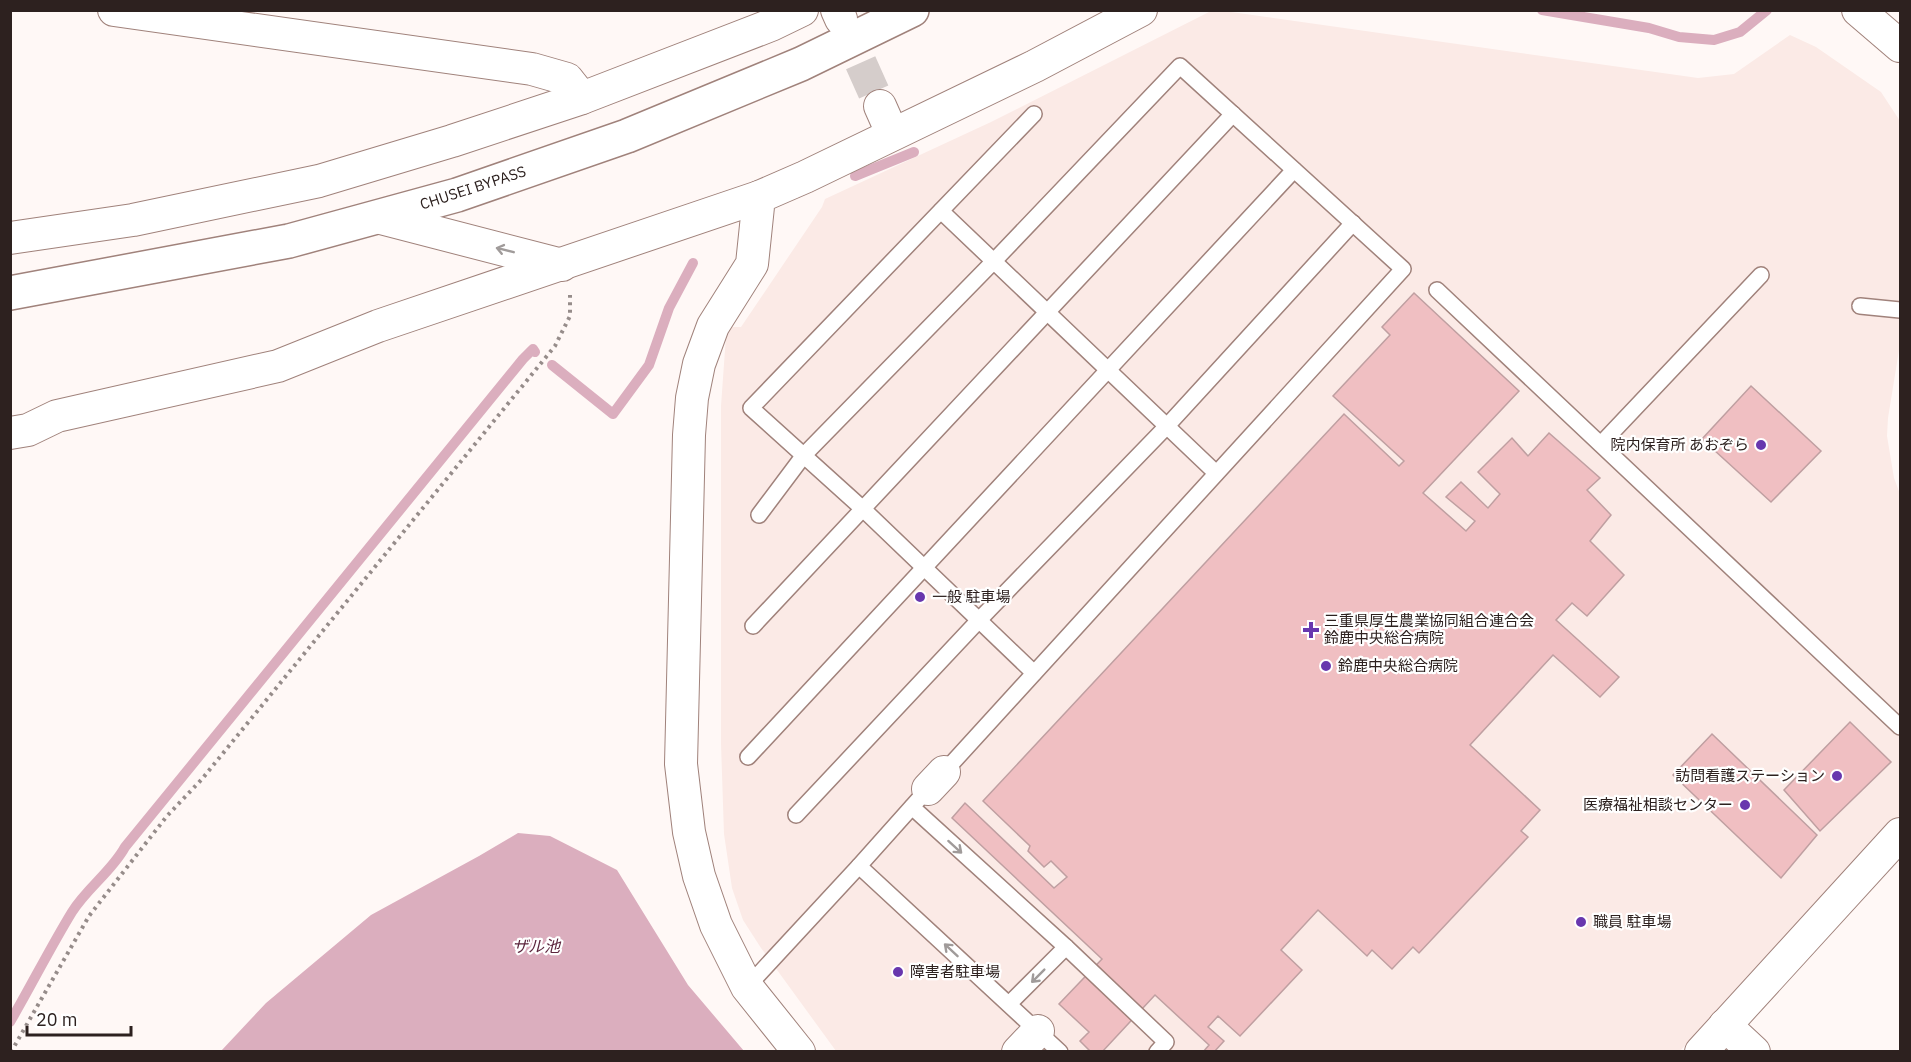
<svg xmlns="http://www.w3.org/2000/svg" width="1911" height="1062" font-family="'IBM Plex Sans','Noto Sans JP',sans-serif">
  <rect width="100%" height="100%" fill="#fff8f6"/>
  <polygon fill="#fbeae6" points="1211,11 1224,11 1698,78 1734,74 1790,35 1816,47 1881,92 1900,121 1900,344 1888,418 1887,436 1894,478 1900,494 1900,815 1680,1051 836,1051 761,948 743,920 732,888 724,834 721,744 721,406 726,336 730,327 741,327 822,207 825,199 991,122"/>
  <polygon fill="#dbaebe" points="518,833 550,836 617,870 688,985 744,1051 221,1051 266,1003 371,915 479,856"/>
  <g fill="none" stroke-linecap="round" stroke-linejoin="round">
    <g stroke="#dbaebe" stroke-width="10">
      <polyline points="1542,10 1649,28 1679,37 1714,40 1740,32 1767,10"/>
      <polyline points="855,176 914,152"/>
      <polyline points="552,365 613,414 649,365 669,308 693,263"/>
      <path d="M10,1022c21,-36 40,-74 62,-110 15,-24 40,-41 53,-65l398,-488 10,-10 2,3"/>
    </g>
  </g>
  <g fill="#f0bfc2" stroke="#bf9fa1" stroke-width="1.5">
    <polygon points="1414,293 1519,391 1423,493 1466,531 1475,521 1446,497 1461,482 1488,508 1500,494 1478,472 1512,438 1528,456 1549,433 1600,478 1587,490 1611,515 1590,541 1624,575 1587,616 1572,603 1556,620 1619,677 1600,697 1553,655 1470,745 1540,810 1521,831 1528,837 1419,953 1413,947 1392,969 1372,950 1367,956 1318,910 1281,950 1302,970 1240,1036 1218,1016 1208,1027 1224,1041 1214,1052 1203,1052 1209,1045 1155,995 1102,1052 1091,1052 1080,1041 1089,1032 1059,1004 1102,959 952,818 965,803 1054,888 1067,877 1051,861 1044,867 1028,851 1030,846 983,801 1344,414 1399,466 1404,461 1333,396 1390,335 1382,327"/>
    <polygon points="1751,386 1821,451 1771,502 1702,439"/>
    <polygon points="1850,722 1891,762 1820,831 1784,790"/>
    <polygon points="1712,734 1817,835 1781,878 1673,775"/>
  </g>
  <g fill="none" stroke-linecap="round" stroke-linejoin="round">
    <polyline stroke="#d5cdcb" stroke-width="32" stroke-dasharray="32 16" stroke-linecap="butt" points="841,19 880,106"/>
    <g stroke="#a0827b" stroke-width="18">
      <g id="service">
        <polyline points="1034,114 751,408 863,509 1034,673"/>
        <polyline points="941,211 1216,473"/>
        <polyline points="1437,290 1900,727"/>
        <polyline points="1860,306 1900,310"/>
        <polyline points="1601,444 1761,275"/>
        <polyline points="759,515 804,455 994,261 1180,66 1403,269 944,772"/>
        <polyline points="753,626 1233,114"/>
        <polyline points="748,757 1294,170"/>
        <polyline points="912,807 1066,947 1166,1042 1157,1052"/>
        <polyline points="796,815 980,619 1167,426 1353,223"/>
        <polyline points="859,866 1060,1052"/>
        <polyline points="747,987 859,866 918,800"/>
        <polyline points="1009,1004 1066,947"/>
      </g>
    </g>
    <g stroke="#a0827b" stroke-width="34">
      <g id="minor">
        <polyline points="114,10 532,69 567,79 582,98"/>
        <polyline points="837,10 841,19"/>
        <polyline points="1858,10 1900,46"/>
        <polyline points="880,106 892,133"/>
        <polyline points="377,217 562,265"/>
        <polyline points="10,238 133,220 319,181 452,141 582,98 771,25 802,10"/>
        <polyline points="10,433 28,430 57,416 278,366 378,326 759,197"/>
        <polyline points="928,789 944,772"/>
        <polyline points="1725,1025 1754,1052"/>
        <polyline points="799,1052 747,987 716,925 699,876 689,832 681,764 689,435 692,398 699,364 713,326 752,264 759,197 805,177 1035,66 1141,10"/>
        <polyline points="1018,1052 1038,1031"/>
        <polyline points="1701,1052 1900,834"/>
      </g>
    </g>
    <g stroke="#a0827b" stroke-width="36">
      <polyline id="trunk" points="10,293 289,241 457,195 627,136 801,64 912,10"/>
    </g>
    <polyline stroke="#968c8a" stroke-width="4" stroke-dasharray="3 4.5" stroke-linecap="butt" points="11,1052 89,916 167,816 202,779 555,346 570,316 570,295"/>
    <use href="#service" stroke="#fff" stroke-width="15"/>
    <use href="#minor" stroke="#fff" stroke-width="32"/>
    <use href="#trunk" stroke="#fff" stroke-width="33"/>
  </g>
  <defs><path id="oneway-shaft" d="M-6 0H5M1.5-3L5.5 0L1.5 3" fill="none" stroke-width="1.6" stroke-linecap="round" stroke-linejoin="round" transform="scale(1.5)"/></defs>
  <g stroke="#a09b9a">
    <use href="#oneway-shaft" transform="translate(505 250) rotate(-166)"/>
    <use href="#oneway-shaft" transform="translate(955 847) rotate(42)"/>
    <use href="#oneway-shaft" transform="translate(951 950) rotate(-137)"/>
    <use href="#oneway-shaft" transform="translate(1038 976) rotate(135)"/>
  </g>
  <g fill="#6837ae" stroke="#fff" stroke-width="2">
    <circle cx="1761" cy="445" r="6"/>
    <circle cx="920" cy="597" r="6"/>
    <path d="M1308 621h6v6h6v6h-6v6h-6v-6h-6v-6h6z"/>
    <circle cx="1326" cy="666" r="6"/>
    <circle cx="1837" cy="776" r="6"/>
    <circle cx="1745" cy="805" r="6"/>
    <circle cx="1581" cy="922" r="6"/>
    <circle cx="898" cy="972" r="6"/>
  </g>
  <g text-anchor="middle" stroke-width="4.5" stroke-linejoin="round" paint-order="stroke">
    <g font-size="15" fill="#2d211f" stroke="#fff">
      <text transform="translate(473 188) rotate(-18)" y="5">CHUSEI BYPASS</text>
    </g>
    <g font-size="15" fill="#2d211f" stroke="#fff" text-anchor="start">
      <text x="1749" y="450" text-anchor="end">院内保育所 あおぞら</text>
      <text x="932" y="602">一般 駐車場</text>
      <text x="1324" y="626">三重県厚生農業協同組合連合会<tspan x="1324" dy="17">鈴鹿中央総合病院</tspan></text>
      <text x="1338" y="671">鈴鹿中央総合病院</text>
      <text x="1825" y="781" text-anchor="end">訪問看護ステーション</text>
      <text x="1733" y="810" text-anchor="end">医療福祉相談センター</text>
      <text x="1593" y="927">職員 駐車場</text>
      <text x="910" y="977">障害者駐車場</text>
    </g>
    <g font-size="16" font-style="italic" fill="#5c253d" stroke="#fff">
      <text x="536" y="952">ザル池</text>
    </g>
  </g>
  <rect width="1911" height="1062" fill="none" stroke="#2d211f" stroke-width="24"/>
  <path d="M27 1026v9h104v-9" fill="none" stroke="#2d211f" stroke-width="3"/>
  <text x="36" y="1026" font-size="18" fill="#2d211f" stroke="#ffffff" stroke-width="4.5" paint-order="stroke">20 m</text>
</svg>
